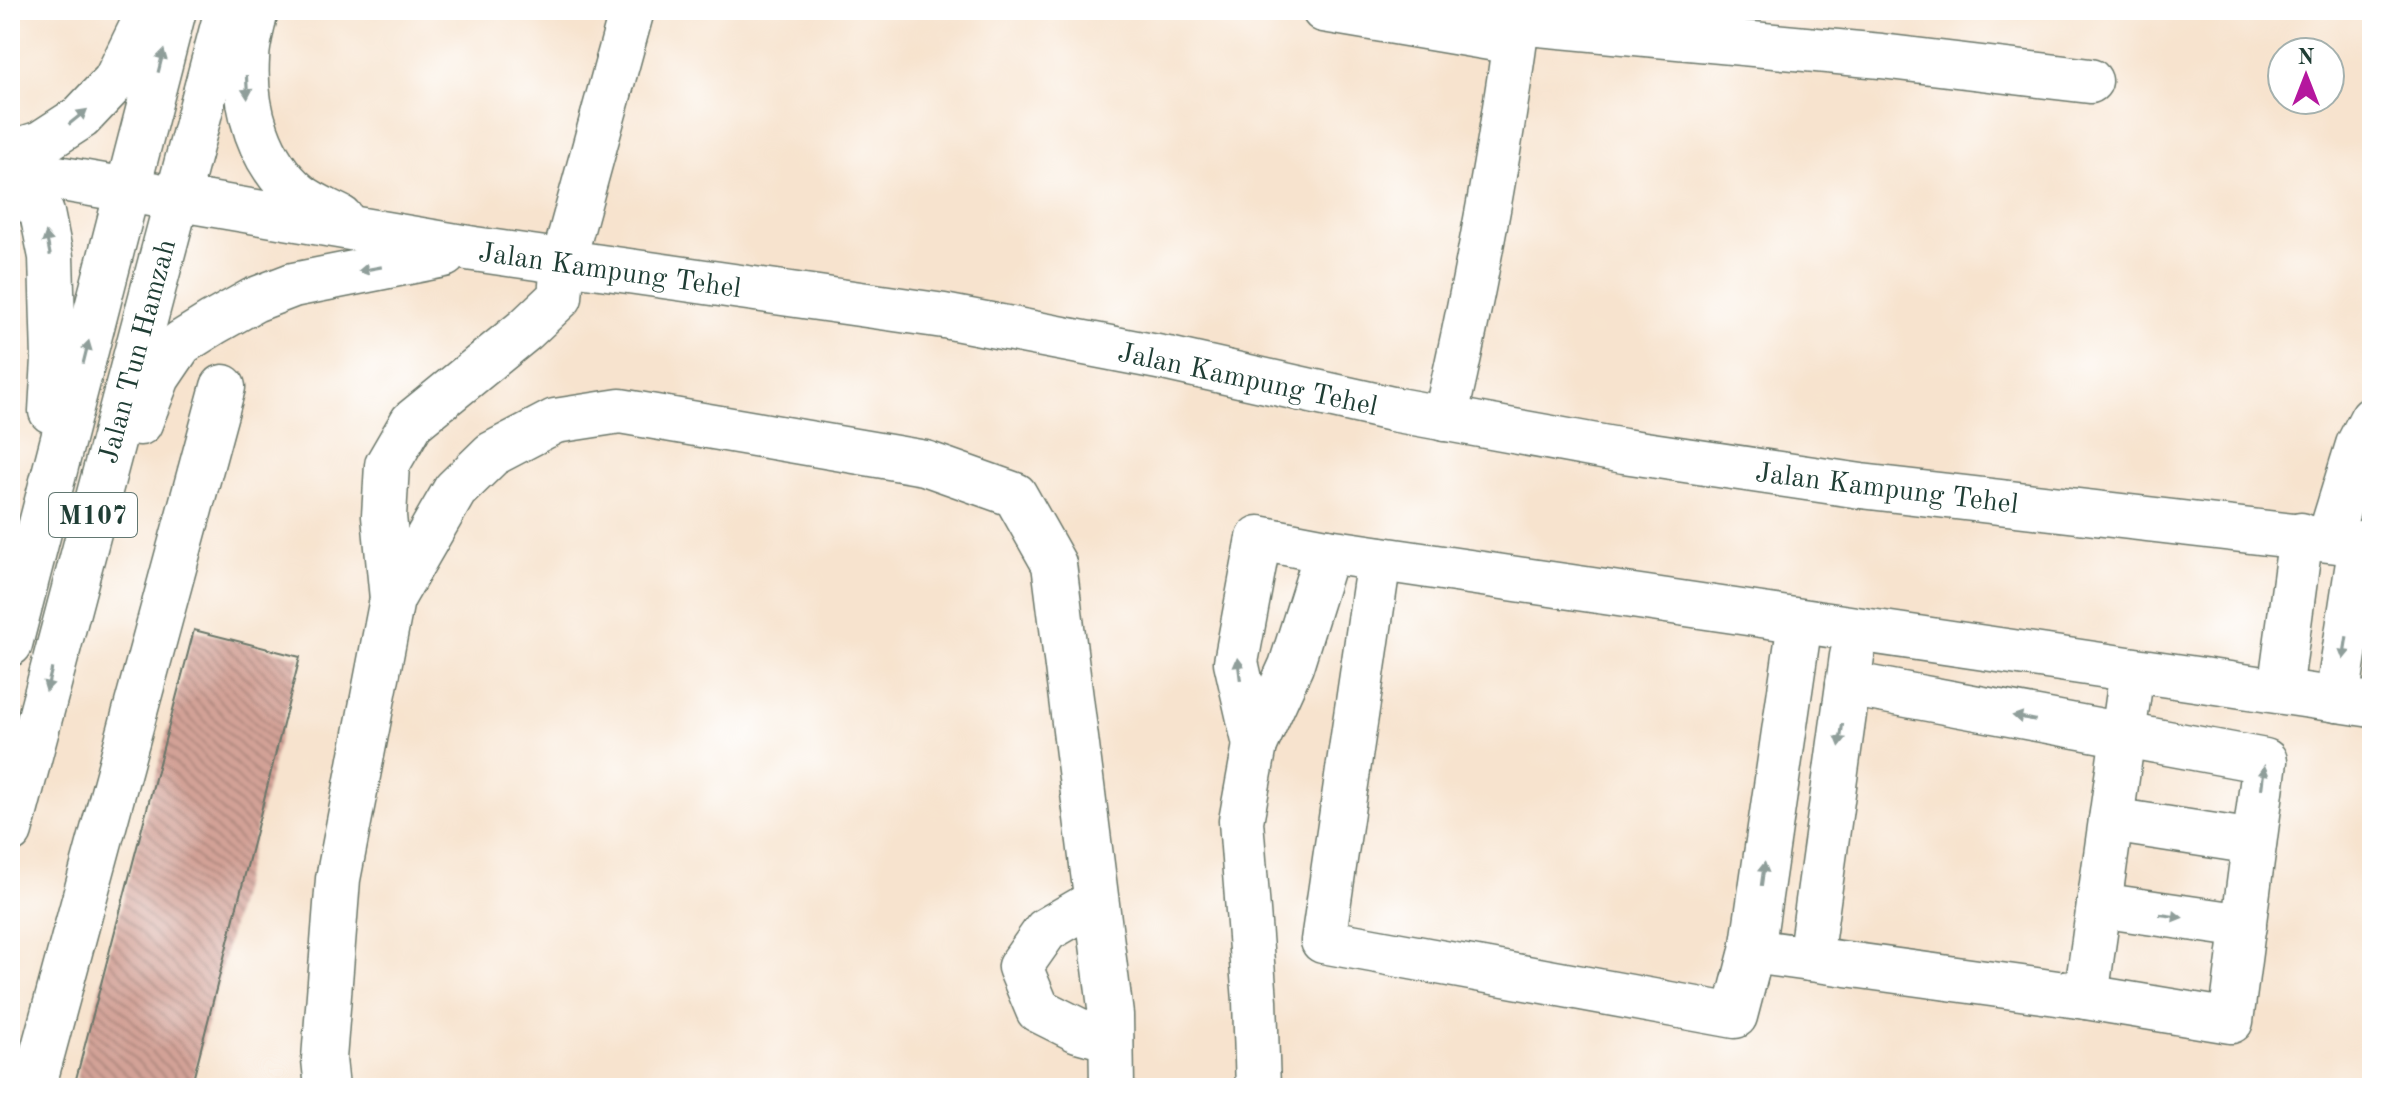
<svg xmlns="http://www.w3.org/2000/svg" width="2382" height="1098" font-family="'Old Standard TT',serif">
  <defs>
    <pattern id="building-back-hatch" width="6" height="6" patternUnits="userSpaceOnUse" patternTransform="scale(2)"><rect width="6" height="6" fill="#d3a297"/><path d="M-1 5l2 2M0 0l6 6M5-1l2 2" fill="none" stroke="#ab857c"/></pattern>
  </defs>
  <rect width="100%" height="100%" fill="#fff"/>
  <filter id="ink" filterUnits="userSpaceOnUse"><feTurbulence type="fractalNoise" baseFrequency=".0125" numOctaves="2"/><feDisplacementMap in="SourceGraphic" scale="16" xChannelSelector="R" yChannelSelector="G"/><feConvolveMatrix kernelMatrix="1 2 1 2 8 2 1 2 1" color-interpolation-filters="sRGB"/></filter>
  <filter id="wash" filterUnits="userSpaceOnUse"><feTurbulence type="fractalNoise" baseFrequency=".006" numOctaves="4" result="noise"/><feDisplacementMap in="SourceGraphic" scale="32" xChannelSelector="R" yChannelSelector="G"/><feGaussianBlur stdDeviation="1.8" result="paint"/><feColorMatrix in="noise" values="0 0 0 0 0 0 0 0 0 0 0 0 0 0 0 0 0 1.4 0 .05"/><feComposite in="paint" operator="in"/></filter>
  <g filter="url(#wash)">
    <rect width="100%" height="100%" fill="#f7e3ce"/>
    <g id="blocks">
      <polygon fill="url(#building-back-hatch)" points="194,630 300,657 191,1088 110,1088 76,1079"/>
    </g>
  </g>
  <g filter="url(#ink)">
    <use href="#blocks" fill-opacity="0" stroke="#6b776a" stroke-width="2"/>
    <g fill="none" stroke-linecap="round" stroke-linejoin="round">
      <g stroke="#6b776a" stroke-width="47">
        <g id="minor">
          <polyline points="1324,10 1514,42"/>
          <polyline points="1517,22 1881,56 2090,81"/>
          <polyline points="10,170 127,190"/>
          <path d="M1445,419c31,-135 56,-271 74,-409"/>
          <polyline points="2329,539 2358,445 2372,418"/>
          <polyline points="1379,559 1323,941 1735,1016 1752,951 1800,622"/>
          <polyline points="392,599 455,490 492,454 555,421 620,411 925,463 1015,495 1054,564 1111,1015 1112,1088"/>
          <polyline points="2280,691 2301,535"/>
          <polyline points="2337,700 2361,543"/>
          <polyline points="1255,745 1236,662 1259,538 1327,551 2372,705"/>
          <polyline points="2111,820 2254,842"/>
          <polyline points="1096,901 1046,930 1020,967 1038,1010 1078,1030 1111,1039"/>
          <polyline points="2099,905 2244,926"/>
          <polyline points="1752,951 2086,997 2231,1021 2265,761 1848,684"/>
          <polyline points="1810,959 1852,656"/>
          <polyline points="2086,997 2132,671"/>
          <polyline points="33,1088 223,387"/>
          <polyline points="327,1088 324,1059 338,879 392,599 384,516 387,465 412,422 525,330 560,297 563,262 632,10"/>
          <polyline points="1258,1088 1255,1001 1241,821 1255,745 1291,666 1327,551"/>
        </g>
      </g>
      <g stroke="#6b776a" stroke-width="47">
        <g id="major">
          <path d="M256,10c-3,16 -9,33 -9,49 -3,49 12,102 51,135 12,10 30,17 43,24"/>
          <polyline points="10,153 41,143 81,117 115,81 141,28 147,10"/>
          <polyline points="10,181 17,184 42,213 51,257 54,359 51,411"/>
          <polyline points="127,190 474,249 944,316 1168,359 1392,409 1624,451 1861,486 2372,545"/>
          <polyline points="140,423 158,377 181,343 213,323 254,300 293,285 444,255"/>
          <polyline points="10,644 174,10"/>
          <polyline points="10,831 227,10"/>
          <polyline points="10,1082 16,1088"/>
        </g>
      </g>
      <use href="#minor" stroke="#fff" stroke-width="44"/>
      <use href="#major" stroke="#fff" stroke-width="44"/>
    </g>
    <defs><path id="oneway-solid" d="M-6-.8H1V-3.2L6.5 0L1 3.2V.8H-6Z" transform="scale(2)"/></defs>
    <g fill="#8f9e9a">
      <use href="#oneway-solid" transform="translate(161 61) rotate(-76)"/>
      <use href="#oneway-solid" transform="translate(247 87) rotate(87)"/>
      <use href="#oneway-solid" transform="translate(78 117) rotate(-39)"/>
      <use href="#oneway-solid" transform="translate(48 244) rotate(-101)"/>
      <use href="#oneway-solid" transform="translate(370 269) rotate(170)"/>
      <use href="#oneway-solid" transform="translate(86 352) rotate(-76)"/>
      <use href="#oneway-solid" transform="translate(2345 648) rotate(99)"/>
      <use href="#oneway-solid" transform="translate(1239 669) rotate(-97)"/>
      <use href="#oneway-solid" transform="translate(49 680) rotate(104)"/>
      <use href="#oneway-solid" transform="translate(2024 718) rotate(-169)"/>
      <use href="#oneway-solid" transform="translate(1841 735) rotate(98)"/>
      <use href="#oneway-solid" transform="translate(2263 777) rotate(-83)"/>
      <use href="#oneway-solid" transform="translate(1763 874) rotate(-82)"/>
      <use href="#oneway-solid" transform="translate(2171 916) rotate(8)"/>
    </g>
  </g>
  <g text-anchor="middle" stroke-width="7" stroke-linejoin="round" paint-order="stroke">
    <rect fill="#fff" stroke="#627771" stroke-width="2" x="49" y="493" width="88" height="44" rx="6"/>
    <g font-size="26" font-weight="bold" fill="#1f3d34">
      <text x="93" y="524">M107</text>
    </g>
    <g font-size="28" fill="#1f3d34" stroke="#fff">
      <text transform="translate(610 269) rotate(8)" y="10">Jalan Kampung Tehel</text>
      <text transform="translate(136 351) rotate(-75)" y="10">Jalan Tun Hamzah</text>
      <text transform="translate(1248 378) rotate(12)" y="10">Jalan Kampung Tehel</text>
      <text transform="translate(1887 487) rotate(7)" y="10">Jalan Kampung Tehel</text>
    </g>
  </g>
  <rect width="2382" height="1098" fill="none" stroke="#fff" stroke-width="40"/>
  <g transform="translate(2306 76)"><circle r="38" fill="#ffffff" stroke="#a5b1ae" stroke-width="2"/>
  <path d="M0-6L14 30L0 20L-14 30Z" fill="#b5179e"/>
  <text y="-12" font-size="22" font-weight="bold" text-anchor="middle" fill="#1f3d34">N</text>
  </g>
</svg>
